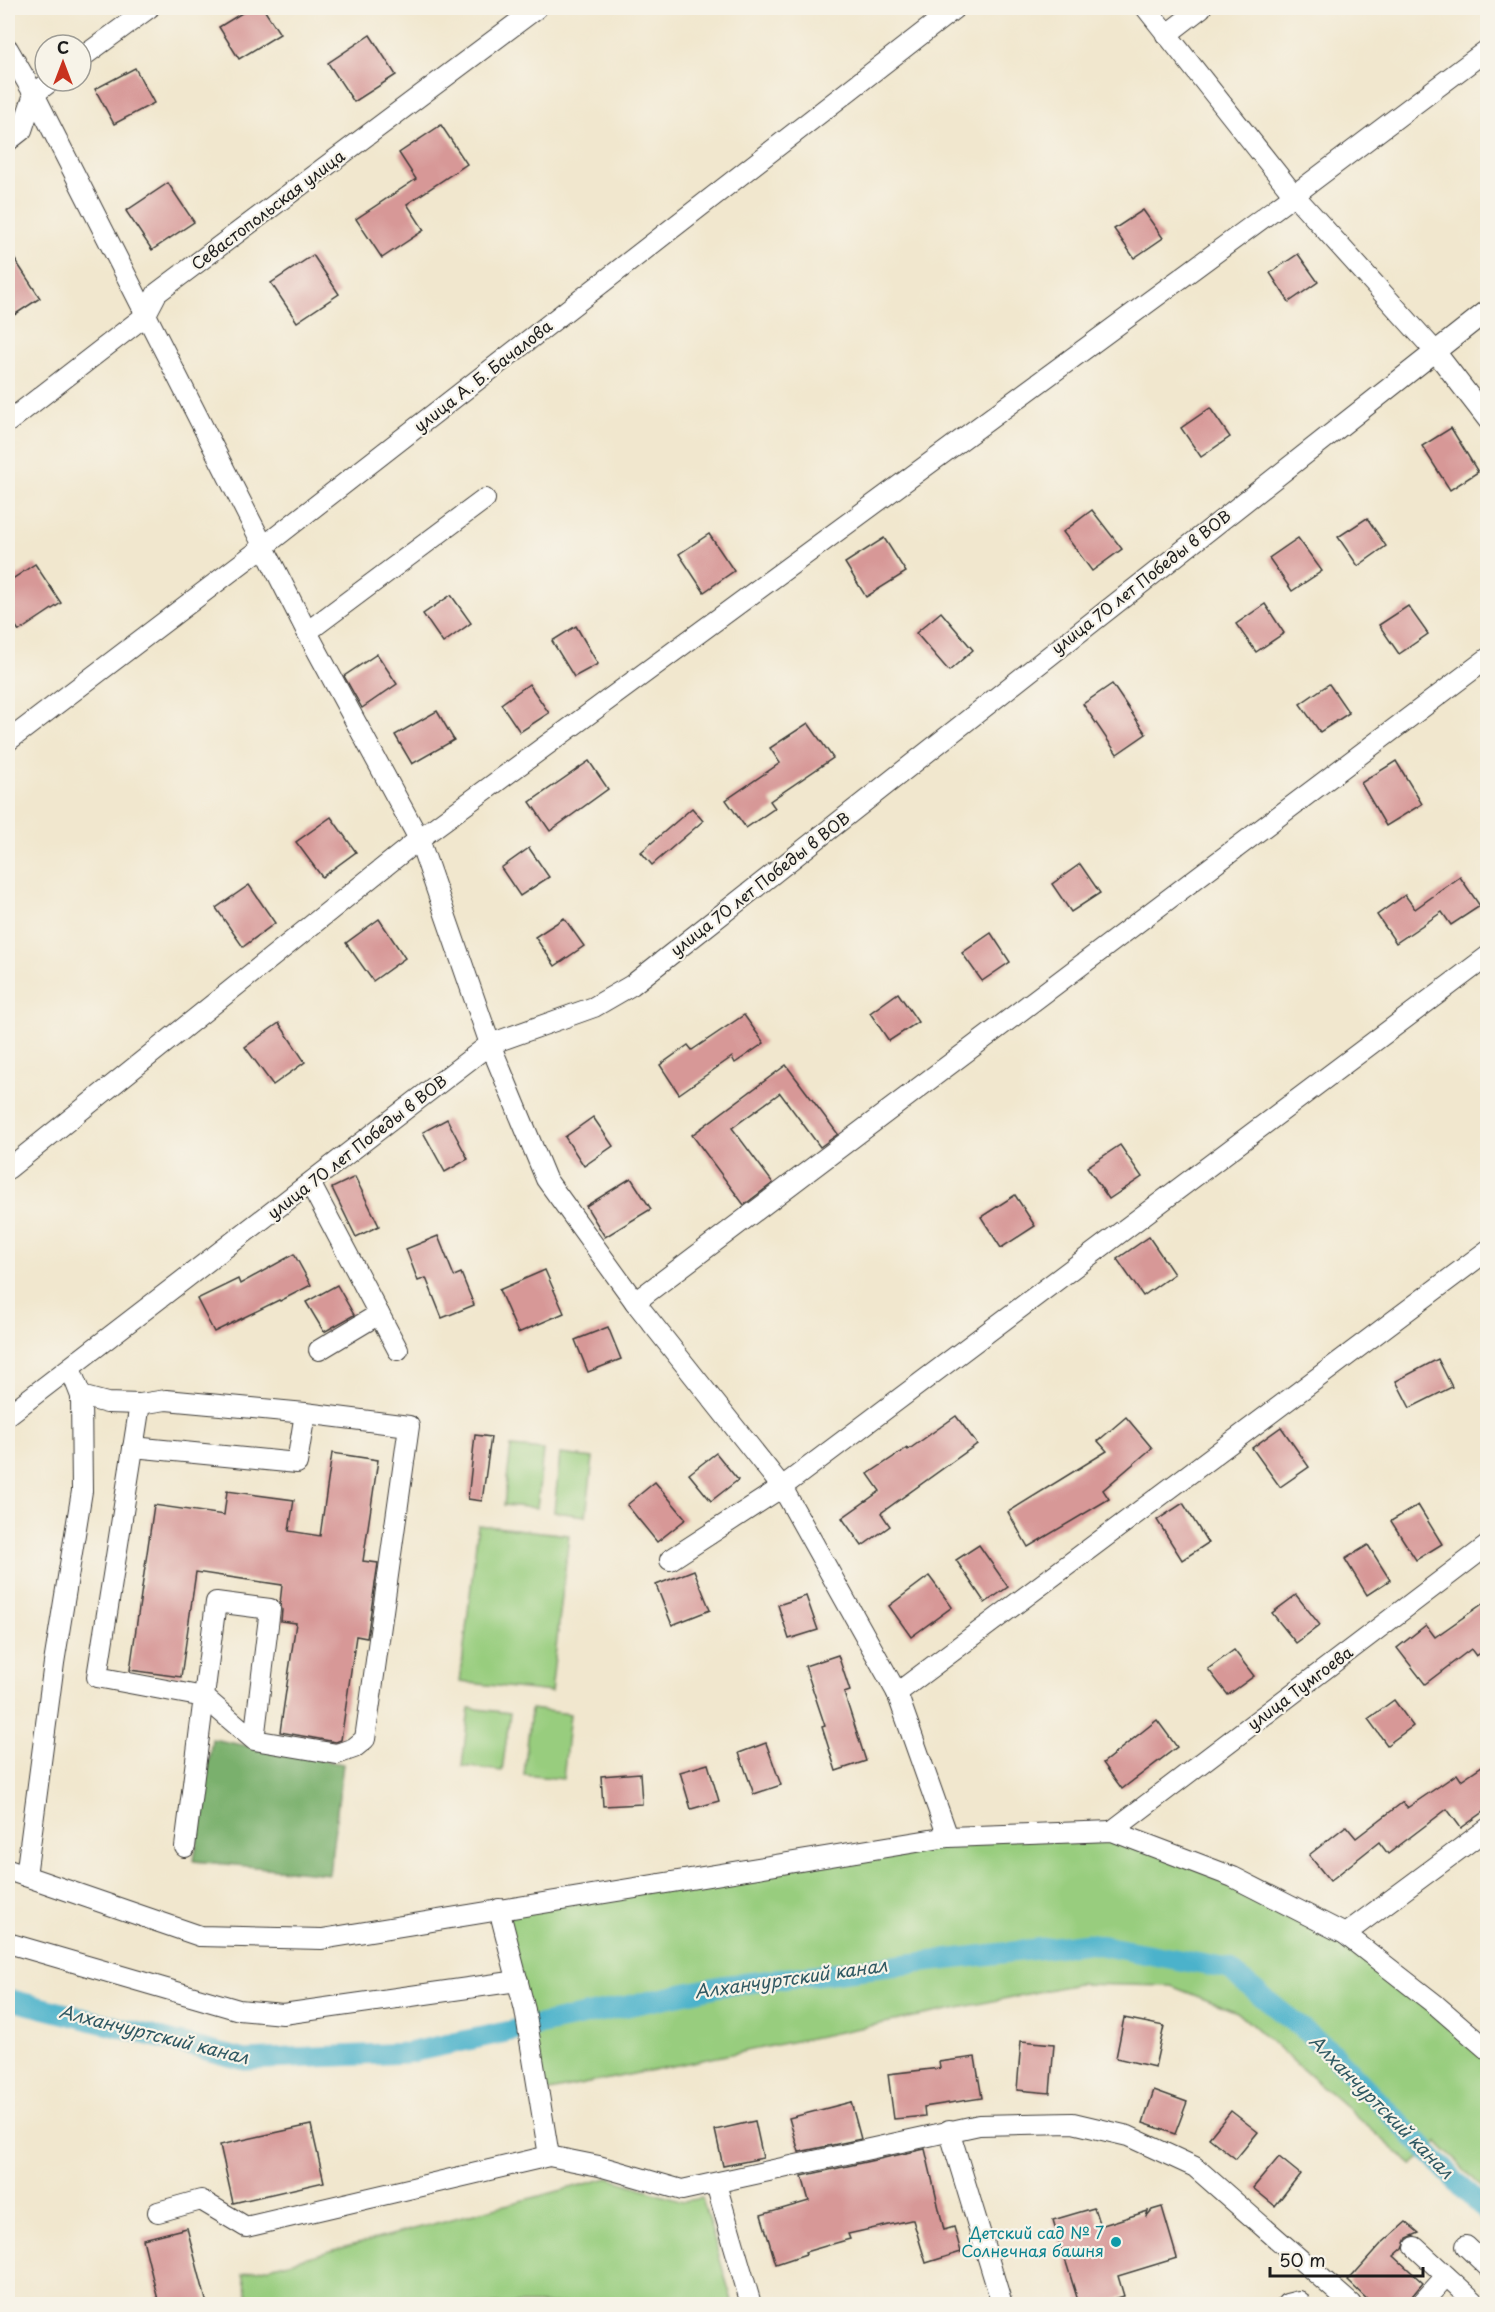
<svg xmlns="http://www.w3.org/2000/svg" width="1495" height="2312" font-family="'Playpen Sans',sans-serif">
  <rect width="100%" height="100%" fill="#f7f3e8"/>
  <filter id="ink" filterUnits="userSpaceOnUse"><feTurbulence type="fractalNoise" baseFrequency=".0167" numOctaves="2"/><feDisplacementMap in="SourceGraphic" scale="12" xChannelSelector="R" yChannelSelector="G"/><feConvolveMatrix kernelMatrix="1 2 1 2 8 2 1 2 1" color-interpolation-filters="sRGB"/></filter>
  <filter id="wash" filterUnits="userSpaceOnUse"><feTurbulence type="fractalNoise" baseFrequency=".008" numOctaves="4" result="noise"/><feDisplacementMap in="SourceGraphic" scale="24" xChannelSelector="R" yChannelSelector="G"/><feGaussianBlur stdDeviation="1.35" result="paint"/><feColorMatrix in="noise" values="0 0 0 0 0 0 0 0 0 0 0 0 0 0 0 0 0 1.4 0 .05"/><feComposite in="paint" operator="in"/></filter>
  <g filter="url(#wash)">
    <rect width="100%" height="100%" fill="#f1e7ce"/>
    <g fill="#98cd7e" stroke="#5a744d" stroke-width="1.5">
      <polygon points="511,1447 543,1450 537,1508 504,1505"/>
      <polygon points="560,1454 593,1458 586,1516 554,1512"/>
      <polygon points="478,1525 569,1535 551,1692 460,1682"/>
      <polygon points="469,1708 510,1713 502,1771 462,1766"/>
      <polygon points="531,1709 570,1714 563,1779 524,1775"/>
      <polygon points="1112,1831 1345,1934 1487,2050 1487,2193 1438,2142 1412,2165 1237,2012 1171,1986 1077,1984 539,2093 499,1909 948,1837"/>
      <polygon points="608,2178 683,2201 702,2198 733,2304 250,2304 243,2274"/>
    </g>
    <polygon fill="#7ab06d" stroke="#4b6644" stroke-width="1.5" points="212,1739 343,1764 329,1874 194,1861"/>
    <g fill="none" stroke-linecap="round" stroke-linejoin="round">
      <polyline stroke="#4cb2cb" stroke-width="21" points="8,1999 245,2060 407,2053 721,1986 1088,1943 1228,1969 1330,2051 1488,2214"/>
    </g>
    <g id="blocks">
      <g fill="#d79897">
        <polygon points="250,8 263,8 280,34 239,59 219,27"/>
        <polygon points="370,35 396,75 354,102 328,63"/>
        <polygon points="135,68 154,103 114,124 95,89"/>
        <polygon points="441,125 467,164 407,204 424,230 382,258 356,219 416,179 399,153"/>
        <polygon points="168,183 194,222 152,250 126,211"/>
        <polygon points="1143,210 1163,238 1134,258 1114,229"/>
        <polygon points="8,249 40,298 8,319"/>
        <polygon points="1298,254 1318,282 1289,302 1270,273"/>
        <polygon points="313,255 339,294 297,322 271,283"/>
        <polygon points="1210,408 1230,437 1201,457 1181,428"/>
        <polygon points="1451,428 1478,472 1450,490 1422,446"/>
        <polygon points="1092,510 1122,549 1092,571 1063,532"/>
        <polygon points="1367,518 1386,546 1358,566 1338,537"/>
        <polygon points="709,534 734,571 704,592 679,554"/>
        <polygon points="884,538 906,572 866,597 845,563"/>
        <polygon points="1298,538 1322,571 1292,591 1269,558"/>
        <polygon points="35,564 61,603 19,631 8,614 8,582"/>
        <polygon points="451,595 471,623 443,643 423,614"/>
        <polygon points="1265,604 1284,633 1256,652 1236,624"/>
        <polygon points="1408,606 1428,634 1399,654 1379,625"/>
        <polygon points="941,612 973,650 949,671 916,633"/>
        <polygon points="576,626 598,664 574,677 552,641"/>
        <polygon points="377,654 397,684 362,708 344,676"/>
        <polygon points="529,684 549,713 520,732 501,704"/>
        <polygon points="1112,684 1146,734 1117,754 1083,704"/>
        <polygon points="1329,684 1349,713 1320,732 1300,704"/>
        <polygon points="437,711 454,740 412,764 395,735"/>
        <polygon points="808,723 833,758 770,801 775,808 746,828 726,800 780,763 770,748"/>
        <polygon points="589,761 608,789 550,831 530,802"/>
        <polygon points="1396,761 1422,804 1386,826 1361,783"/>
        <polygon points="692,808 703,821 652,865 641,852"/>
        <polygon points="331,817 356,852 322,877 296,842"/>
        <polygon points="529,848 549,877 520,896 501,868"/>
        <polygon points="1080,864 1100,893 1071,912 1052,884"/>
        <polygon points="1460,877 1480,906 1451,925 1442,912 1396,943 1377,915 1405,895 1415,909"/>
        <polygon points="249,885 275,923 243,947 216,908"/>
        <polygon points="564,918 584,946 555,966 535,937"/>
        <polygon points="379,919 405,958 373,981 346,943"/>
        <polygon points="991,933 1010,962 982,981 962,953"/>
        <polygon points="898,993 918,1022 889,1041 870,1013"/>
        <polygon points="744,1015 764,1043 735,1063 732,1057 679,1094 660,1065 688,1045 692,1050"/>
        <polygon points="279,1023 305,1062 273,1085 245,1047"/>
        <polygon points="786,1065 838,1134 820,1147 780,1093 732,1128 773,1183 744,1205 692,1135"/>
        <polygon points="593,1117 613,1146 584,1166 565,1137"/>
        <polygon points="447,1119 468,1159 445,1172 423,1132"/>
        <polygon points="1120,1145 1142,1177 1109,1199 1087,1167"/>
        <polygon points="355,1177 379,1226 356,1237 332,1188"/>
        <polygon points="631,1178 651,1209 605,1237 586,1206"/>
        <polygon points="1015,1195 1035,1226 1001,1248 981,1217"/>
        <polygon points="438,1236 454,1276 461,1273 474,1305 442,1318 426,1278 418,1281 406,1249"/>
        <polygon points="1149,1237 1174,1274 1143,1296 1117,1259"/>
        <polygon points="294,1254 311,1285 280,1301 279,1300 214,1332 197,1299 238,1279 240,1284"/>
        <polygon points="545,1270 564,1313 518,1333 499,1290"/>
        <polygon points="337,1285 354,1315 324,1332 306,1302"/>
        <polygon points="608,1327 621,1359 588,1372 575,1340"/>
        <polygon points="1438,1359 1452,1387 1410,1408 1396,1381"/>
        <polygon points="956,1416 977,1444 881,1513 890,1526 862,1546 842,1518 880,1491 868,1474 907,1448 908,1450"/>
        <polygon points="1126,1417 1152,1448 1103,1490 1109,1499 1028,1547 1008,1512 1107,1451 1098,1441"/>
        <polygon points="1281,1427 1309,1467 1280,1487 1252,1448"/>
        <polygon points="475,1435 491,1437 482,1501 468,1499"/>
        <polygon points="332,1453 378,1460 363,1561 378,1563 367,1638 356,1636 341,1740 336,1742 280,1732 296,1623 281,1621 282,1610 280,1603 282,1585 196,1572 181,1677 130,1670 154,1505 224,1515 227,1491 294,1500 289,1531 320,1536"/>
        <polygon points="716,1453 738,1480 711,1501 689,1474"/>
        <polygon points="655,1482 686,1519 657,1542 627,1505"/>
        <polygon points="1183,1503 1208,1543 1182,1560 1157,1520"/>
        <polygon points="1418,1505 1442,1544 1416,1560 1391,1521"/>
        <polygon points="979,1545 1008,1587 985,1603 956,1560"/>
        <polygon points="1368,1545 1390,1580 1367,1595 1345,1559"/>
        <polygon points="694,1570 710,1610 672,1625 656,1585"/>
        <polygon points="929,1576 952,1607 911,1637 889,1606"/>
        <polygon points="1296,1595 1320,1625 1296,1643 1272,1613"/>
        <polygon points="806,1596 818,1630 789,1639 778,1605"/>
        <polygon points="1488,1600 1488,1648 1476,1656 1471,1649 1425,1684 1397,1648 1426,1625 1435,1637"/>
        <polygon points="1234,1650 1254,1676 1228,1695 1208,1669"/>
        <polygon points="838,1655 850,1691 844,1693 866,1761 836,1771 822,1727 825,1726 805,1666"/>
        <polygon points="1394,1700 1413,1726 1387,1745 1368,1719"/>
        <polygon points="1157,1720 1177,1747 1122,1789 1103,1763"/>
        <polygon points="766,1743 781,1785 754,1794 739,1753"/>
        <polygon points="1488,1762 1488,1809 1461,1828 1447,1809 1388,1854 1379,1842 1330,1881 1309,1855 1346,1826 1356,1838 1403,1802 1407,1808 1457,1774 1461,1780"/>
        <polygon points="708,1764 719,1801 691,1809 680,1772"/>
        <polygon points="640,1773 642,1804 603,1806 601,1776"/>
        <polygon points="1124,2018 1164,2026 1155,2067 1116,2058"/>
        <polygon points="1021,2041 1054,2044 1050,2093 1017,2090"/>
        <polygon points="975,2057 982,2098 924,2107 925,2116 894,2119 888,2074 940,2068 939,2062"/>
        <polygon points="1154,2090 1187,2102 1175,2134 1143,2123"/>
        <polygon points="851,2102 861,2139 799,2152 789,2118"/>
        <polygon points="1231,2111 1258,2132 1236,2159 1209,2138"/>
        <polygon points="755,2121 763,2158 723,2166 715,2130"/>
        <polygon points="311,2125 324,2182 233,2203 220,2145"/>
        <polygon points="925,2149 944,2230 954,2227 961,2252 926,2263 913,2220 911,2220 848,2234 850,2239 805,2252 806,2254 776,2264 761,2215 809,2201 802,2176"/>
        <polygon points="1279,2157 1300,2174 1275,2206 1253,2188"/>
        <polygon points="1162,2207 1177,2258 1118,2276 1124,2296 1097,2304 1079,2304 1053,2220 1094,2208 1100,2226 1148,2211 1146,2217 1152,2210"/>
        <polygon points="1406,2222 1419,2233 1407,2238 1403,2248 1394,2256 1423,2283 1412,2296 1409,2304 1372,2304 1348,2281 1381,2244"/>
        <polygon points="187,2228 207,2304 159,2304 143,2239"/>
      </g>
    </g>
  </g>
  <g filter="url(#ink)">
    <use href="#blocks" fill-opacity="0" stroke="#3c3a37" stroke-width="1.5"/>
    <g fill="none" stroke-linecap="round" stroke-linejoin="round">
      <g stroke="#3c3a37" stroke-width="22">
        <g id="minor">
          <polyline points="1146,8 1294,195 1434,350 1488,420"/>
          <polyline points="1166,35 1201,8"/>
          <polyline points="8,49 34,94 307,632 419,839 490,1044 546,1179 635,1302 782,1487 897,1693 948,1837"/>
          <polyline points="81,58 149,8"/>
          <polyline points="8,141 22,130 34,94 51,81"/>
          <polyline points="8,422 145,316 157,293 537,8"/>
          <polyline points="307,632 485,499"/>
          <polyline points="8,741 263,547 955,8"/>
          <polyline points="8,1169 419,839 1294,195 1488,49"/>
          <polyline points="310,1183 398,1350"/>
          <polyline points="635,1302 1488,658"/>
          <polyline points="319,1350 379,1314"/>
          <polyline points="81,1396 107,1403 140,1404 166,1400 305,1413 409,1426 365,1739 354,1748 337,1754 254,1740 270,1609 216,1602 204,1697 254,1740"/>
          <polyline points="140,1404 97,1677 204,1697 185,1847"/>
          <polyline points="8,1415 490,1044 594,1007 632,985 1488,310"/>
          <polyline points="133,1447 297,1463 305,1413"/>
          <polyline points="670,1560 782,1487 1488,956"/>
          <polyline points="897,1693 1488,1250"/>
          <polyline points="1112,1831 1488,1545"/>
          <polyline points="8,1870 200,1936 322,1939 948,1837 1112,1831 1233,1877 1345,1934 1436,2005 1488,2050"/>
          <polyline points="26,1876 54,1663 82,1491 81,1396 70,1368"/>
          <polyline points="499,1909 525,2010 549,2156"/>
          <polyline points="1345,1934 1488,1828"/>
          <polyline points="8,1943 239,2010 283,2014 518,1981"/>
          <polyline points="949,2130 1002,2304"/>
          <polyline points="716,2184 751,2304"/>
          <polyline points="158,2212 201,2200 246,2227 549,2156 599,2166 682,2190 979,2125 1073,2123 1128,2136 1195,2167 1351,2304"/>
          <polyline points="1466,2246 1488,2267"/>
          <polyline points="1415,2247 1477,2304"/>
          <polyline points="1287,2304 1299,2301 1300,2304"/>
          <polyline points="1421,2304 1446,2276"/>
        </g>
      </g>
      <use href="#minor" stroke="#fff" stroke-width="20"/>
    </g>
  </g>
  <circle fill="#0f9aa8" stroke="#f7f3e8" stroke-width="2" cx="1116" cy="2242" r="6"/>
  <g text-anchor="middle" stroke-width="4.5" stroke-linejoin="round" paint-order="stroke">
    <g font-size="16" fill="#1c1c1c" stroke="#f7f3e8">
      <text transform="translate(268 210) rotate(-37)" y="6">Севастопольская улица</text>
      <text transform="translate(483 376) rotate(-38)" y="6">улица А. Б. Бачалова</text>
      <text transform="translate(1141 582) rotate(-38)" y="6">улица 70 лет Победы в ВОВ</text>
      <text transform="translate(760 884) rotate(-38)" y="6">улица 70 лет Победы в ВОВ</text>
      <text transform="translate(357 1147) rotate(-38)" y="6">улица 70 лет Победы в ВОВ</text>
      <text transform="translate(1300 1688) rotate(-37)" y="6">улица Тумгоева</text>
    </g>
    <g font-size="16" fill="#0d838f" stroke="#f7f3e8" text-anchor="end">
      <text x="1104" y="2239">Детский сад № 7<tspan x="1104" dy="18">Солнечная башня</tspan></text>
    </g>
    <g font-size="18" font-style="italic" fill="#2f5862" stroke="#f7f3e8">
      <text transform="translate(791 1979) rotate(-8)" y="6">Алханчуртский канал</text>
      <text transform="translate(154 2035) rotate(14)" y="6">Алханчуртский канал</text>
      <text transform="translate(1381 2107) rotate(45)" y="6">Алханчуртский канал</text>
    </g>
  </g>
  <rect width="1495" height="2312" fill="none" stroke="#f7f3e8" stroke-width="30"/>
  <g transform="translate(63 63)"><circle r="28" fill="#f7f3e8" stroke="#9f9d96" stroke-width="1.5"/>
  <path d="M0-4.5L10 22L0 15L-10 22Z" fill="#c8321e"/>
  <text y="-9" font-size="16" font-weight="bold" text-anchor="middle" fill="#1c1c1c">С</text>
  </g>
  <path d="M1270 2267v9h153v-9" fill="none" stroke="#1c1c1c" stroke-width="3"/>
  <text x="1279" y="2267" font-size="18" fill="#1c1c1c" stroke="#f7f3e8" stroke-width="4.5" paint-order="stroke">50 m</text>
</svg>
